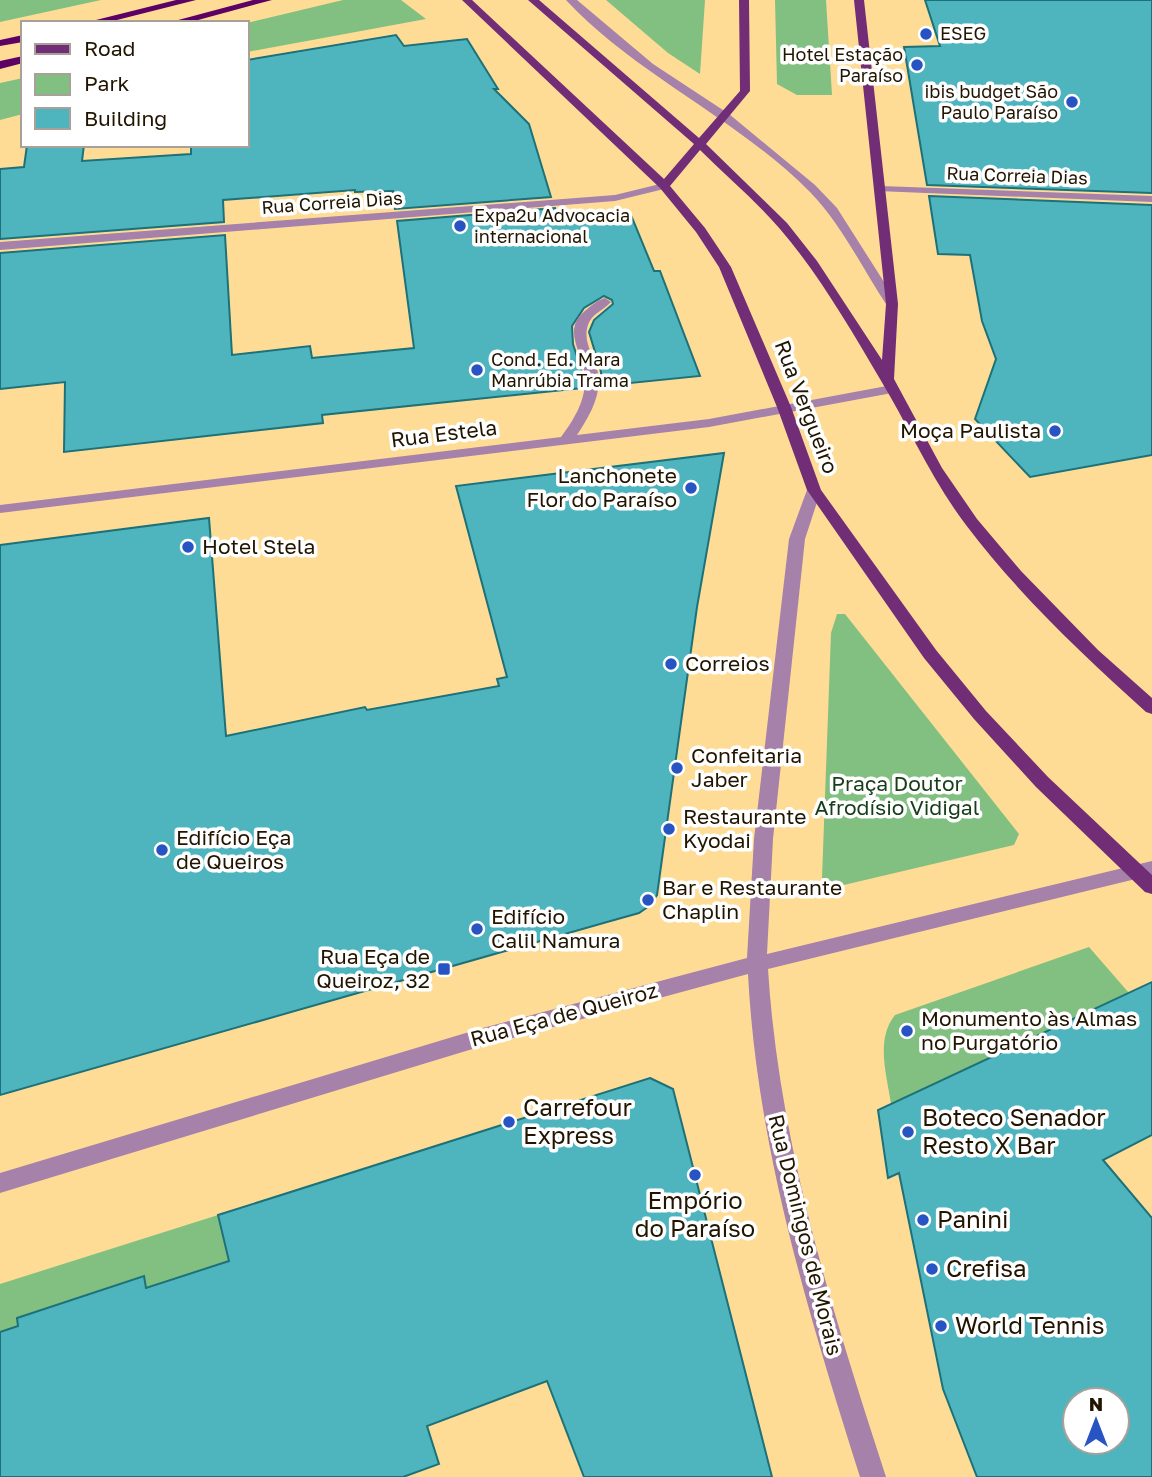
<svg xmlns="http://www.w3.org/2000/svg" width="1152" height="1477" font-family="'Golos Text',sans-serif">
  <rect width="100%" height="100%" fill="#ffdc95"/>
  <g fill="#82c082">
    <polygon points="0,0 101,0 0,22"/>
    <polygon points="343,0 401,0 426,19 247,52 247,23"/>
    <polygon points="606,0 705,0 700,74 668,53"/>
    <polygon points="775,0 826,0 832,95 797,95 777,84"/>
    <polygon points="23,78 23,114 0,120 0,83"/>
    <polygon points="837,614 845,614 1019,834 1014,845 831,888 822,878 831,633"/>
    <path d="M1089,947l40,46 -238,111c-4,-29 -16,-64 4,-89z"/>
    <polygon points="218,1215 229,1261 146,1288 144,1276 18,1317 18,1326 0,1332 0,1284"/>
  </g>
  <g fill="#4eb5bf" stroke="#1d7179" stroke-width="2" fill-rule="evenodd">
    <polygon points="925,0 1152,0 1152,193 927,185 904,47 940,46"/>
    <polygon points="396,35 404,46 467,39 498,89 494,89 529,124 551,197 395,209 393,191 355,192 355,190 223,200 224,222 0,239 0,169 24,167 27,145 84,145 82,161 191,154 191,145 247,145 247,60"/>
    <polygon points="929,196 1152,205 1152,455 1030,477 975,419 996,359 982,321 970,255 938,254"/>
    <polygon points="555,208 559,221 631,215 654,271 660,271 700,376 601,386 601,372 589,332 594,320 613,304 612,300 604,296 584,308 572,326 573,344 582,372 582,388 322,415 323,423 64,452 65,382 0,389 0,253 225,235 232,355 310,346 312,358 414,348 397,221"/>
    <polygon points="724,453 697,607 657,895 649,906 639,913 607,922 0,1095 0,545 209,518 226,736 365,707 367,710 499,686 497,679 507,677 456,486"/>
    <path d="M1152,982v153l-49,25 49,58v259h-175l-34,-88 -44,-216 -11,5 -10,-68zM1075,1400h42v42h-42z"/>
    <polygon points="650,1078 673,1089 772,1477 584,1477 547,1381 427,1426 439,1464 403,1477 0,1477 0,1332 18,1326 17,1318 144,1276 146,1288 229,1261 218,1215"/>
  </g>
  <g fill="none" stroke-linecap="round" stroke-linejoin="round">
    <g fill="#a681a9" fill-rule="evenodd">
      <path d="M566,0h11l76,64 76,50 86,71 22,23 61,96 -2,3h-8c-26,-39 -46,-82 -78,-115 -73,-74 -173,-116 -244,-192z"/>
      <polygon points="664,183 670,186 668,188 615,201 0,250 0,242 615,195"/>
      <polygon points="881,186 1152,196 1152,202 877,191 877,187"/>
      <path d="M605,298l6,4c-7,8 -20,12 -23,23 -6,17 7,32 10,48 4,22 -9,44 -21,62l132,-16 183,-34 7,4 -7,4 -183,34 -709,86v-8l561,-68c12,-16 24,-35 24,-56 1,-26 -26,-50 1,-71 6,-5 12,-10 19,-12z"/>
      <path d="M814,486l7,4 -16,49 -32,300 -6,115 385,-93v14l-384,94c11,176 64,341 118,508h-26c-52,-165 -103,-329 -112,-503l-269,73 -479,146v-20l479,-144 268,-71 7,-119 35,-300 18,-49z"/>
    </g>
    <path fill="#712e77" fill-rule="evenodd" d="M462,0h10l192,179 30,-35 -166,-144h11l160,138 41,-47 -1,-91h10l1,91 -44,53 81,79 30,38 65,99 4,-56 -32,-304h10l34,304 -4,75 48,89 35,51 44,52 77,79 54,48v16l-6,-2c-64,-58 -128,-118 -180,-187 -35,-46 -57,-98 -86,-146 -30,-51 -62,-106 -100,-150 -24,-28 -54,-53 -80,-79l-30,36 35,42 26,39 60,140 30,83 115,160 50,61 62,66 104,98v19l-7,-2 -109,-105 -62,-68 -50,-61 -117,-168 -30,-83 -58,-140 -23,-35 -36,-44z"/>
    <g fill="#5d0164" fill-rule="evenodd">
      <polygon points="176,0 196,0 105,23 84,23"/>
      <polygon points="253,0 272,0 187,23 167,23"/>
      <polygon points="23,35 23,42 0,46 0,40"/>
      <polygon points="23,56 23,63 0,69 0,61"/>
    </g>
  </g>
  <g fill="#2853c2" stroke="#fff" stroke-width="2.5">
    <circle cx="926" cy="34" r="7"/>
    <circle cx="917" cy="65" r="7"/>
    <circle cx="1072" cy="102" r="7"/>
    <circle cx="460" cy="226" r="7"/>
    <circle cx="477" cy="370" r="7"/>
    <circle cx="1055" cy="431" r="7"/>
    <circle cx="691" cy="488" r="7"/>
    <circle cx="188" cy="547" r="7"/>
    <circle cx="671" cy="664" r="7"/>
    <circle cx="677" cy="768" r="7"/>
    <circle cx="669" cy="829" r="7"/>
    <circle cx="162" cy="850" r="7"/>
    <circle cx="648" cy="900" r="7"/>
    <circle cx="477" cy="929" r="7"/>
    <rect x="437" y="962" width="14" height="14" rx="3.5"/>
    <circle cx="907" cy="1031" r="7"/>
    <circle cx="509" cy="1122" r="7"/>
    <circle cx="908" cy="1132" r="7"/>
    <circle cx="695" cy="1175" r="7"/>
    <circle cx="923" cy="1220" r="7"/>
    <circle cx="932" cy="1269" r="7"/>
    <circle cx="941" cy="1326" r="7"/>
  </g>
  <g text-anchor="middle" stroke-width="7" stroke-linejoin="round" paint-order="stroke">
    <g font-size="18" fill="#221500" stroke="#fff" text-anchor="start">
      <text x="940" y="40">ESEG</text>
      <text x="903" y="61" text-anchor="end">Hotel Estação<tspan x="903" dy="21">Paraíso</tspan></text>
      <text x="1058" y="98" text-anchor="end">ibis budget São<tspan x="1058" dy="21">Paulo Paraíso</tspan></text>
      <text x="474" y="222">Expa2u Advocacia<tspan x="474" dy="21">internacional</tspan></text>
      <text x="491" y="366">Cond. Ed. Mara<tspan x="491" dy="21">Manrúbia Trama</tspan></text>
    </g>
    <g font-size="18" fill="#221500" stroke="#fff">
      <text transform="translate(1017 176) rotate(2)" y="6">Rua Correia Dias</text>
      <text transform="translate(332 203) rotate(-4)" y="6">Rua Correia Dias</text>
    </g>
    <g font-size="21" fill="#221500" stroke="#fff">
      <text transform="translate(806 407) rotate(69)" y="7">Rua Vergueiro</text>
      <text transform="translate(444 434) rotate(-7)" y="7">Rua Estela</text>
      <text transform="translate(564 1015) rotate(-15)" y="7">Rua Eça de Queiroz</text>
      <text transform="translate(805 1235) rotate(76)" y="7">Rua Domingos de Morais</text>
    </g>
    <g font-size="21" fill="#221500" stroke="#fff" text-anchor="start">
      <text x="1041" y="438" text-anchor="end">Moça Paulista</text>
      <text x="677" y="483" text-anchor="end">Lanchonete<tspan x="677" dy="24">Flor do Paraíso</tspan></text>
      <text x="202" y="554">Hotel Stela</text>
      <text x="685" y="671">Correios</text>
      <text x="691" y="763">Confeitaria<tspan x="691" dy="24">Jaber</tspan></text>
      <text x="683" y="824">Restaurante<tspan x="683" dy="24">Kyodai</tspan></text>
      <text x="176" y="845">Edifício Eça<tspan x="176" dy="24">de Queiros</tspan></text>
      <text x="662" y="895">Bar e Restaurante<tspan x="662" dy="24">Chaplin</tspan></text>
      <text x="491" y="924">Edifício<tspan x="491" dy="24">Calil Namura</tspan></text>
      <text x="430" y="964" text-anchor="end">Rua Eça de<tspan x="430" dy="24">Queiroz, 32</tspan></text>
      <text x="921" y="1026">Monumento às Almas<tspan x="921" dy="24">no Purgatório</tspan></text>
    </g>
    <g font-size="21" fill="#173e19" stroke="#fff">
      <text x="897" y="791">Praça Doutor<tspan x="897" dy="24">Afrodísio Vidigal</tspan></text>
    </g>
    <g font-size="24" fill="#221500" stroke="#fff" text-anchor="start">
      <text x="523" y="1116">Carrefour<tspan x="523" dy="28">Express</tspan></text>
      <text x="922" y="1126">Boteco Senador<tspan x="922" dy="28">Resto X Bar</tspan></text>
      <text x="695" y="1209" text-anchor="middle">Empório<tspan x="695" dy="28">do Paraíso</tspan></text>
      <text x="937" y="1228">Panini</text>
      <text x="946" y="1277">Crefisa</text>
      <text x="955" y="1334">World Tennis</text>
    </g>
  </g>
  <rect x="21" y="21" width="228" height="126" fill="#ffffff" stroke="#a7a199" stroke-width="2"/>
  <rect x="35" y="44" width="35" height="10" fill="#712e77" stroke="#a7a199" stroke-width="2"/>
  <text x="84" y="56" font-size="21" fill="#221500">Road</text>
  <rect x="35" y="74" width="35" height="21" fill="#82c082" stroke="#a7a199" stroke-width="2"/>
  <text x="84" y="91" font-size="21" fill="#221500">Park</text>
  <rect x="35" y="108" width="35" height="21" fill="#4eb5bf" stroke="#a7a199" stroke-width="2"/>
  <text x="84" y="126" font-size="21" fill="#221500">Building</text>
  <g transform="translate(1096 1421)"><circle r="33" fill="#ffffff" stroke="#a7a199" stroke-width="2"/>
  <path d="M0-5L12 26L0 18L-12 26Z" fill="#2853c2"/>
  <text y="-10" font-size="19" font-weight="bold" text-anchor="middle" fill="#221500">N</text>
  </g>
</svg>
